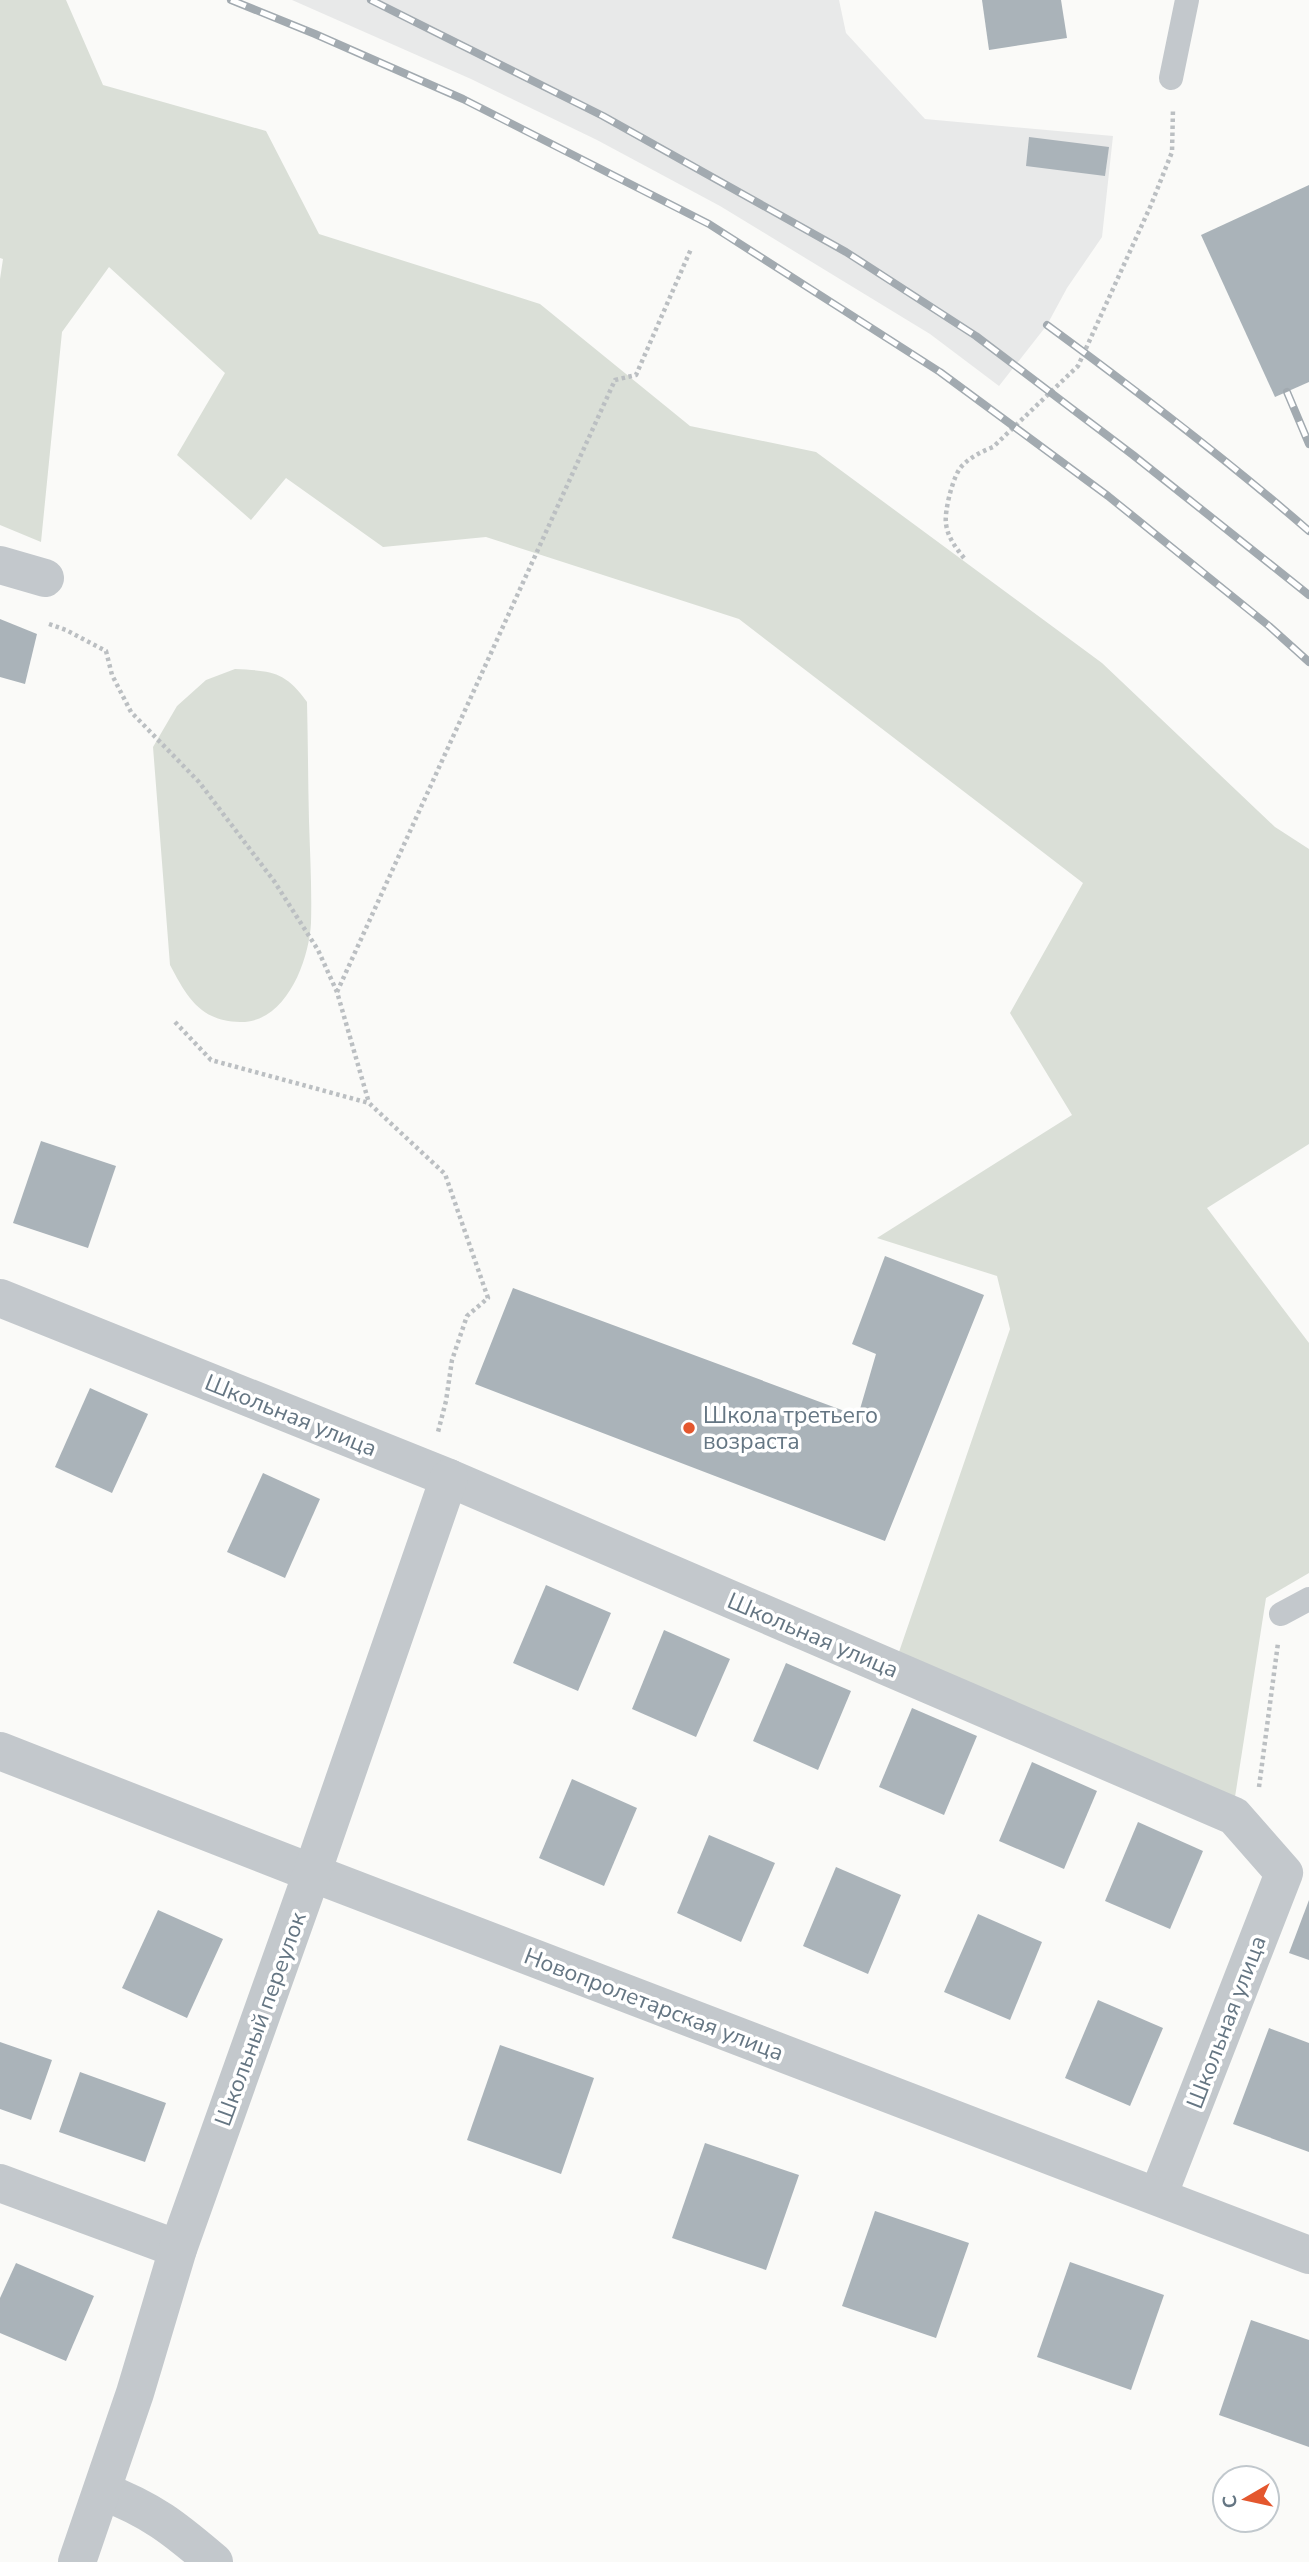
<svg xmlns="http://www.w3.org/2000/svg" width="1309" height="2562" font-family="'Nunito Sans',sans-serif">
  <rect width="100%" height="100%" fill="#fafaf8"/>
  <polygon fill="#e8e9e9" points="292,0 839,0 846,33 925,119 1113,136 1102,237 1067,288 1047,325 999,386 930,334 720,206 597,140 471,79"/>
  <g fill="#dadfd7">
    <polygon points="0,0 66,0 103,85 266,131 319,234 540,304 690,426 816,452 1102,663 1275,827 1309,849 1309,1144 1207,1208 1309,1343 1309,1573 1266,1598 1235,1797 899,1652 1010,1329 997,1276 877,1238 1072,1115 1010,1013 1083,883 739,619 486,537 383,547 286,478 251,520 177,455 225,373 109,267 62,332 41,542 0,525 0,279 3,259 0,258"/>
    <path d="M235,669c37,2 50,2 72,33 1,40 1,79 2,119 1,33 3,68 2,102 -2,38 -25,100 -71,99 -40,-1 -53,-25 -70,-57l-17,-218 24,-41 29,-26z"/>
  </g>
  <g fill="#aab3b9">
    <polygon points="982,0 1061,0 1067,38 989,50"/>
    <polygon points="1029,137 1109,147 1105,176 1026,166"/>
    <polygon points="1309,185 1309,382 1275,397 1201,235"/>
    <polygon points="0,619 37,634 25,684 0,677"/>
    <polygon points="41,1141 116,1166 88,1248 13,1223"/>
    <polygon points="885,1256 984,1295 885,1541 475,1384 513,1288 858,1416 876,1354 852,1344"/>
    <polygon points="90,1388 148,1414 112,1493 55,1467"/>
    <polygon points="263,1473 320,1499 285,1578 227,1552"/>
    <polygon points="546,1585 611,1613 578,1691 513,1663"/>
    <polygon points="664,1630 730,1659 696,1737 632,1709"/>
    <polygon points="786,1663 851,1691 818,1770 753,1741"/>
    <polygon points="912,1708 977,1736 944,1815 879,1787"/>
    <polygon points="1032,1762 1097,1791 1064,1869 999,1841"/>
    <polygon points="572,1779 637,1808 604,1886 539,1858"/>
    <polygon points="1138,1822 1203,1851 1170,1929 1105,1901"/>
    <polygon points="709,1835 775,1863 741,1942 677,1913"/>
    <polygon points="836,1867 901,1895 868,1974 803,1946"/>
    <polygon points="1309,1900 1309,1960 1289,1953"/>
    <polygon points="158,1910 223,1939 187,2018 122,1988"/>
    <polygon points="978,1914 1042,1942 1010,2020 944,1992"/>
    <polygon points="1098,2000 1163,2028 1130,2106 1065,2078"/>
    <polygon points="1269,2028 1309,2043 1309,2152 1233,2124"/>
    <polygon points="0,2042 52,2060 31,2120 0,2109"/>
    <polygon points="500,2045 594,2078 561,2174 467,2140"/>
    <polygon points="80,2072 166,2103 145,2162 59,2132"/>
    <polygon points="705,2143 799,2175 766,2270 672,2238"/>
    <polygon points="875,2211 969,2243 936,2338 842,2306"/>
    <polygon points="1070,2262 1164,2295 1131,2390 1037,2357"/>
    <polygon points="16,2263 94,2296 66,2361 0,2333 0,2298"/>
    <polygon points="1251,2320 1309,2340 1309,2447 1219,2415"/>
  </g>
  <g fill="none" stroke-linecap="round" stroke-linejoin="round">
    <g stroke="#bbbfc2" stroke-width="4.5" stroke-dasharray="3.5 3.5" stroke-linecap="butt">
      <path d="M964,558c-8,-10 -16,-20 -18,-34 -2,-12 7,-48 15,-57 9,-10 20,-15 32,-20l85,-81 73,-161 21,-53 1,-43"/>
      <polyline points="49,624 66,630 106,651 112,675 131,712 199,782 274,881 318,950 337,992 369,1103"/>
      <polyline points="337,992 615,380 636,375 691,249"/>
      <polyline points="175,1022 211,1060 369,1103 445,1174 488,1298 467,1316 452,1360 446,1401 438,1432"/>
      <polyline points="1259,1787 1278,1643"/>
    </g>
    <g stroke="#c3c8cc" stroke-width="24">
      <polyline points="1171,78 1187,0"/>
      <polyline points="1281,1614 1309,1599"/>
    </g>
    <g stroke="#c3c8cc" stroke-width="38">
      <polyline points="0,565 45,578"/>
      <polyline points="0,1298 449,1478 1234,1816 1284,1873 1158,2196"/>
      <polyline points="0,1751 312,1873 1309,2255"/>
      <polyline points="0,2183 178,2249"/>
      <path d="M102,2491c50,19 72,37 112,71"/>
      <polyline points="77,2562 135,2393 178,2249 312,1873 449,1478"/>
    </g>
    <g stroke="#a2aab0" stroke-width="8">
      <g id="rail">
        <polyline points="231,0 315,34 463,99 709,224 940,372 1108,496 1269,626 1309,662"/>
        <polyline points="371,0 603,116 846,252 976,336 1133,455 1309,595"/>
        <path d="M1047,325c90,66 178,133 262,206"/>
        <polyline points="1287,392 1309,444"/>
      </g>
    </g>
    <use href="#rail" stroke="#fff" stroke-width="5" stroke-dasharray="16" stroke-linecap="butt"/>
  </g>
  <circle fill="#e4572e" stroke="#fff" stroke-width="2.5" cx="689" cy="1428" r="7"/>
  <g text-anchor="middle" stroke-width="7" stroke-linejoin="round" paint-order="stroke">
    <g font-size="23" fill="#657683" stroke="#fff">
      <text transform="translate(291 1415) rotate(22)" y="8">Школьная улица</text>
      <text transform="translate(813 1635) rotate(23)" y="8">Школьная улица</text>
      <text transform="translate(654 2004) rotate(21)" y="8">Новопролетарская улица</text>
      <text transform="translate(260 2019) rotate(-70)" y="8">Школьный переулок</text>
      <text transform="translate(1226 2022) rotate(-69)" y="8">Школьная улица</text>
    </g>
    <g font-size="23" fill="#657683" stroke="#fff" text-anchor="start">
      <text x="703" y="1423">Школа третьего<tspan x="703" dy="26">возраста</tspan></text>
    </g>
  </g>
  <g transform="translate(1246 2499) rotate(261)"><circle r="33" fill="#ffffff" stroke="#c1c8cd" stroke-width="2"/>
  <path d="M0-5L12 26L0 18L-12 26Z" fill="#e4572e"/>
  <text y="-10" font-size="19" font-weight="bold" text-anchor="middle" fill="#657683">С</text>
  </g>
</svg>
